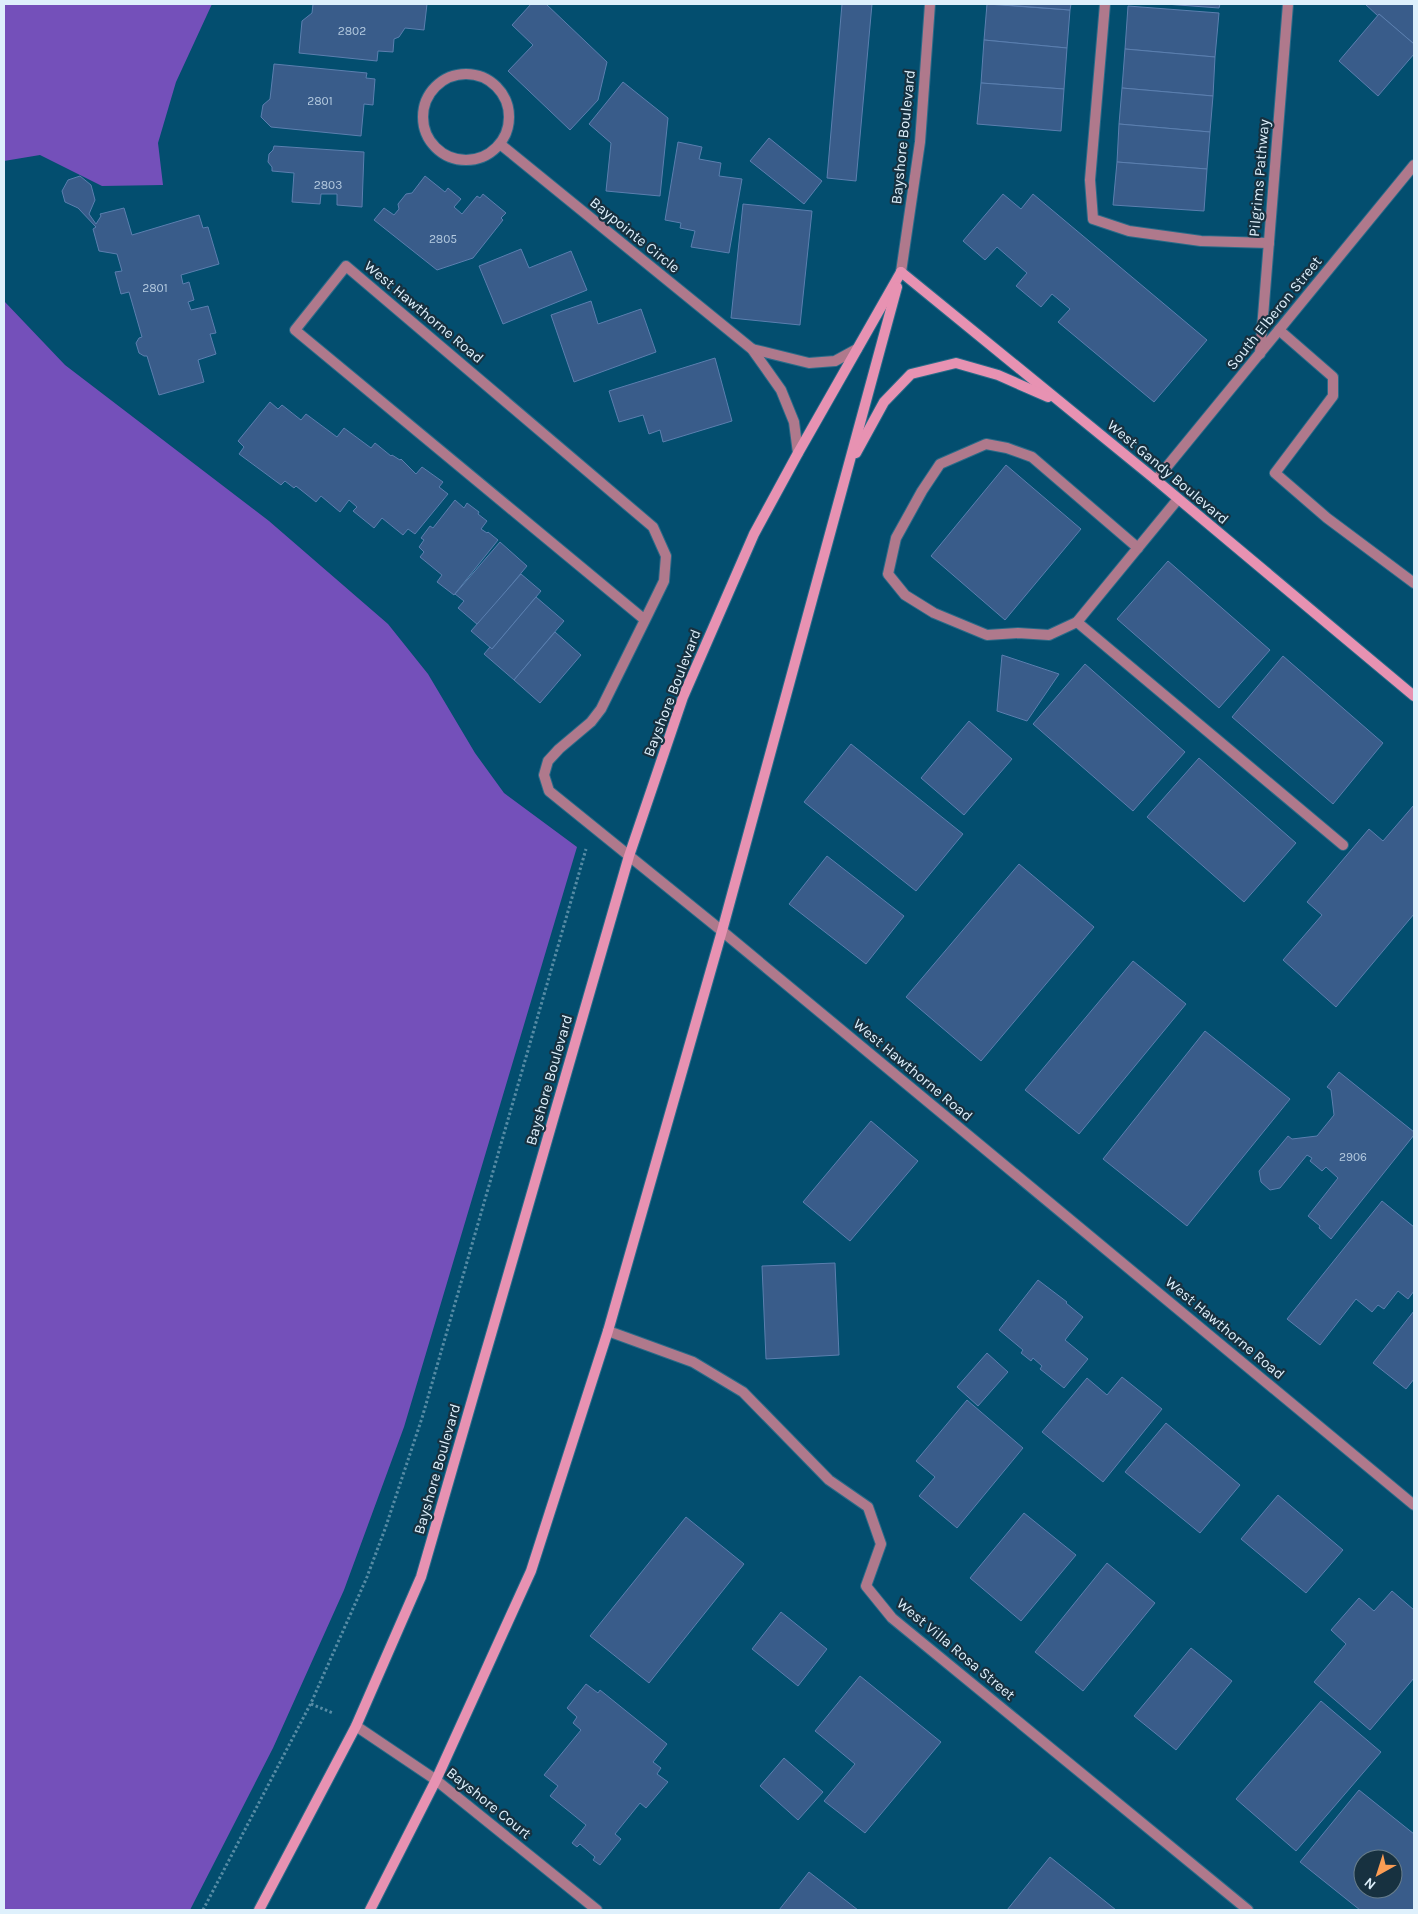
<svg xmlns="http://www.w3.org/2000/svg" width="1418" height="1914" font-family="Karla,sans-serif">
  <rect width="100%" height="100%" fill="#034e6f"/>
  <g fill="#7450ba">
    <polygon points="4,4 212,4 176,82 158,143 163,185 102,186 40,155 4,161"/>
    <polygon points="4,301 65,365 269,521 388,624 428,674 475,753 504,793 577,847 404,1427 344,1590 273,1748 190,1910 4,1910"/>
  </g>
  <g fill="#395c8a" stroke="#5b7faf" fill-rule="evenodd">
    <polygon points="313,4 427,4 424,30 405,28 399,37 394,39 393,52 378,51 377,61 299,53 302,21 312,13"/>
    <polygon points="531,4 546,4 607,62 598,100 570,130 508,71 533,45 512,25"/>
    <polygon points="842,4 872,4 856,181 827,178"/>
    <polygon points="987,4 1070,10 1067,48 984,40"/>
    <polygon points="993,4 1071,4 1070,10"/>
    <polygon points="1165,4 1220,4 1219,8"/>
    <polygon points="1365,4 1414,4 1414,44 1379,14 1378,16"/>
    <polygon points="1128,6 1219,13 1215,57 1125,49"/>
    <polygon points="1379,14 1414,44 1414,54 1378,96 1339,61"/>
    <polygon points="984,40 1067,48 1064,89 981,83"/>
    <polygon points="1125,49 1215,57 1213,96 1122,88"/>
    <polygon points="274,64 367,73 366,78 375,79 373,105 364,104 361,136 271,127 261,117 263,105 270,99"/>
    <polygon points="623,82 668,118 660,196 606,191 611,143 589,124"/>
    <polygon points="981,83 1064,89 1061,131 977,124"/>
    <polygon points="1122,88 1213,96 1210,132 1119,124"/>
    <polygon points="1119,124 1210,132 1207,169 1117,162"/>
    <polygon points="769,138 822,181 804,204 750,161"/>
    <polygon points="678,142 702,147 699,159 721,163 719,176 742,179 729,253 691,247 695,231 680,228 681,223 665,220"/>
    <polygon points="274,146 364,152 362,207 337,205 337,194 321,194 320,204 292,202 294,173 272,171 272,167 268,162 269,154 273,150"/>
    <polygon points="1117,162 1207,169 1204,211 1113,205"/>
    <polygon points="80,176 91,185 95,200 89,214 96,224 101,216 100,214 124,208 132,235 199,215 203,228 208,227 219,264 181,275 183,284 189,282 194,300 188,302 191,310 208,306 216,333 210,334 216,354 198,360 204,382 159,395 147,356 144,356 139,353 136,343 139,338 142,337 129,292 121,294 115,272 122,271 117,254 99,251 93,229 96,227 78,208 65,202 62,191 68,180"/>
    <polygon points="425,176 445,192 448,188 461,199 454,207 462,214 477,196 480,198 483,194 506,213 501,218 503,220 473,258 437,270 374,220 384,208 394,215 399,209 398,204 406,194 412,193"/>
    <polygon points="1003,194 1021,209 1033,194 1207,340 1154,402 1058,322 1070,309 1052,294 1041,307 1016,286 1027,273 997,247 985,260 963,241"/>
    <polygon points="743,204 812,211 800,325 731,318"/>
    <polygon points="521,249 529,268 571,251 587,290 503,324 479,266"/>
    <polygon points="591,301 598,324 641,309 656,352 574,382 551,315"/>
    <polygon points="715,358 732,421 663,442 660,430 649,434 643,415 619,422 609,391"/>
    <polygon points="270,402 278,409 282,405 301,420 306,414 337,437 344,428 371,448 375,443 391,456 392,455 400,460 401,459 416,474 422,467 443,482 439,487 448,494 415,534 408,529 403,535 382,518 374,528 353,511 357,507 349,500 340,512 321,496 316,502 296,486 294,488 285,481 281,485 239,454 244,447 238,441"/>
    <polygon points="1006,465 1081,529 1005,620 931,556"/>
    <polygon points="455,500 464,508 467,503 479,512 478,514 487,521 481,529 487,533 488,532 498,540 454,595 437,582 442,575 420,557 424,552 419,547 424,540 421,538 430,526 433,528"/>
    <polygon points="500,542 527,566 478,625 458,608 464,601 455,594"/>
    <polygon points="1168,561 1270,650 1219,708 1117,619"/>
    <polygon points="521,574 541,591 492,649 471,631"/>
    <polygon points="536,597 564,621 514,680 484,654 490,647 492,649"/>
    <polygon points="555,632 581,655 540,703 514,680"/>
    <polygon points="1002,655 1059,674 1027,721 997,711"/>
    <polygon points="1283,656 1383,743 1333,804 1232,717"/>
    <polygon points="1085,664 1185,752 1133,811 1033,724"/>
    <polygon points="969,721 1012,759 964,815 921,778"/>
    <polygon points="851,744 963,834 916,891 804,802"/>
    <polygon points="1199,758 1296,843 1244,902 1147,817"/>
    <polygon points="1414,805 1414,914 1336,1007 1283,960 1322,915 1307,902 1369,829 1383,841"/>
    <polygon points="827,856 904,916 866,964 789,904"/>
    <polygon points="1019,864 1094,927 981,1061 906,997"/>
    <polygon points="1133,961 1186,1004 1079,1134 1025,1090"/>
    <polygon points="1205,1031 1290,1099 1187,1226 1103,1159"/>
    <polygon points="1339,1072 1414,1132 1414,1135 1331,1239 1319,1228 1320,1226 1308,1216 1338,1178 1326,1167 1322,1171 1310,1161 1312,1158 1307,1155 1280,1188 1270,1190 1261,1182 1259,1171 1288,1136 1292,1139 1317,1136 1334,1115 1331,1090 1327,1087"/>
    <polygon points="871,1121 918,1161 850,1241 803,1202"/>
    <polygon points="1382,1201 1414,1227 1414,1291 1408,1299 1398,1291 1384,1309 1378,1305 1372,1312 1356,1299 1320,1345 1287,1319"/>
    <polygon points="835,1263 839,1355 766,1359 762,1266"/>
    <polygon points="1038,1280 1067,1302 1066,1303 1083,1317 1065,1340 1088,1359 1064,1388 1040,1369 1042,1366 1033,1358 1031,1361 1021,1353 1023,1350 999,1330"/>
    <polygon points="1414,1311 1414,1379 1406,1389 1373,1363"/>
    <polygon points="987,1353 1008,1372 978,1406 957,1387"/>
    <polygon points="1122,1377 1162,1409 1103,1482 1042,1432 1087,1378 1107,1395"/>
    <polygon points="967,1400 1023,1448 957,1528 919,1496 935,1477 916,1461"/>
    <polygon points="1166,1423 1240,1485 1200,1533 1125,1472"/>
    <polygon points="1278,1495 1343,1550 1306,1593 1241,1539"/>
    <polygon points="1024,1513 1076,1555 1021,1621 970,1578"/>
    <polygon points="686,1517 744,1564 649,1683 590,1636"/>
    <polygon points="1107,1563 1155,1603 1083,1691 1035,1652"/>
    <polygon points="1392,1591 1414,1610 1414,1678 1370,1730 1314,1682 1346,1644 1331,1630 1359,1598 1374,1611"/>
    <polygon points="781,1612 827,1649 798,1686 752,1649"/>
    <polygon points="1191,1648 1232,1681 1176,1750 1134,1716"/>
    <polygon points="860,1676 941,1742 865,1833 824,1801 855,1764 815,1731"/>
    <polygon points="586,1684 598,1693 600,1690 667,1744 653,1762 661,1768 657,1774 668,1782 646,1808 640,1803 615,1834 621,1839 600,1865 593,1860 595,1857 580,1844 577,1847 572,1843 586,1825 550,1796 558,1786 544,1775 581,1730 573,1723 577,1717 567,1708"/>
    <polygon points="1321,1701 1381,1752 1296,1851 1236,1799"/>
    <polygon points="784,1758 823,1792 798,1820 760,1786"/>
    <path d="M1359,1790l55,44v76h-54l-60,-48zM1363,1859h30v30h-30z"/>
    <polygon points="1050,1857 1116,1910 1007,1910"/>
    <polygon points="809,1872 858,1910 779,1910"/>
  </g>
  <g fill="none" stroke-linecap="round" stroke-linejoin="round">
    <g stroke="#2a6b88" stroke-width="12">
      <g id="service">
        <polyline points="1105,4 1090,180 1093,219 1129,231 1201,241 1269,243"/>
        <polyline points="1279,330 1333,377 1333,396 1275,473 1327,518 1414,583"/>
        <polyline points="1178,499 1077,622 1343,845"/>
        <polyline points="1077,622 1049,635 1018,633 987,635 934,613 905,595 888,574 896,538 922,491 940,464 986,444 1007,448 1032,457 1138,548"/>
      </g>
    </g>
    <g stroke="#2a6b88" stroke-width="12">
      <g id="minor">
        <circle cx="466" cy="117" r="43"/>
        <polyline points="500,144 752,349 781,390 794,422 798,453"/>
        <polyline points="752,349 809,363 835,361 857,349"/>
        <polyline points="1260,354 1288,4"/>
        <polyline points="1156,480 1414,165"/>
        <polyline points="645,620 664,581 666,556 653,527 346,266 295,330 645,620 601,709 591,722 559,749 548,761 544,775 549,791 722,931 1414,1505"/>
        <polyline points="608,1331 693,1362 743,1392 829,1480 868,1507 881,1544 866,1586 892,1618 1248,1910"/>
        <polyline points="356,1726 436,1780 597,1910"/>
      </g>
    </g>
    <g stroke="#2a6b88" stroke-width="12">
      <polyline id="tertiary" points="901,272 920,142 930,4"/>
    </g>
    <g stroke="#2a6b88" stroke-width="12">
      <g id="secondary">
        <polyline points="901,272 1156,480 1414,696"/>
        <polyline points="856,453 884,402 911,374 956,363 998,375 1048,397"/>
        <polyline points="259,1910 356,1726 421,1577 629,856 683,697 754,534 798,453 901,272"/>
        <polyline points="370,1910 436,1780 531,1571 608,1331 722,931 897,287"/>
      </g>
    </g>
    <g stroke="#578ca5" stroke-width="3" stroke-dasharray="2.5 2.5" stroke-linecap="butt">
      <polyline points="311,1704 333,1713"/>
      <polyline points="203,1910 311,1703 367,1577 385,1529 422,1418 586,849"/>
    </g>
    <use href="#service" stroke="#af798c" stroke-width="10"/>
    <use href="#minor" stroke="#af798c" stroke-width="10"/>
    <use href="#tertiary" stroke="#af798c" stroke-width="10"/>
    <use href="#secondary" stroke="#e792b2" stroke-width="10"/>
  </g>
  <g text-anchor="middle" stroke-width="4.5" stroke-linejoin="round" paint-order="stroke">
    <g font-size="12" fill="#b5cbe0">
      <text x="352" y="35">2802</text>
      <text x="320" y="105">2801</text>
      <text x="328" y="189">2803</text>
      <text x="443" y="243">2805</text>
      <text x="155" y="292">2801</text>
      <text x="1353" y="1161">2906</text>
    </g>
    <g font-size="15" fill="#def0fc" stroke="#173140">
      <text transform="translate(903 137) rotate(-84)" y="5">Bayshore Boulevard</text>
      <text transform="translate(1259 178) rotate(-85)" y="5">Pilgrims Pathway</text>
      <text transform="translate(635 235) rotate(39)" y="5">Baypointe Circle</text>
      <text transform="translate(424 312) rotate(40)" y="5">West Hawthorne Road</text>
      <text transform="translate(1274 313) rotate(-51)" y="5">South Elberon Street</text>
      <text transform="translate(1168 472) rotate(40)" y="5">West Gandy Boulevard</text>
      <text transform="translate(672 693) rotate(-69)" y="5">Bayshore Boulevard</text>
      <text transform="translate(913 1070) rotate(40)" y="5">West Hawthorne Road</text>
      <text transform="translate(549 1080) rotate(-74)" y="5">Bayshore Boulevard</text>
      <text transform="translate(1225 1328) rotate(40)" y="5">West Hawthorne Road</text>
      <text transform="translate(437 1469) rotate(-74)" y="5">Bayshore Boulevard</text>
      <text transform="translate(956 1649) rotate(40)" y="5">West Villa Rosa Street</text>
      <text transform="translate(489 1803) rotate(39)" y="5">Bayshore Court</text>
    </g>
  </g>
  <rect width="1418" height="1914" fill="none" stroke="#def0fc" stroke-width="10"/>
  <g transform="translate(1378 1874) rotate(219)"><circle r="24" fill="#173140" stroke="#677d8b"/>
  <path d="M0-4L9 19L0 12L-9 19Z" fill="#fc9d54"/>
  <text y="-8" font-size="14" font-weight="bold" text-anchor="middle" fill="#def0fc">N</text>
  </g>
</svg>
